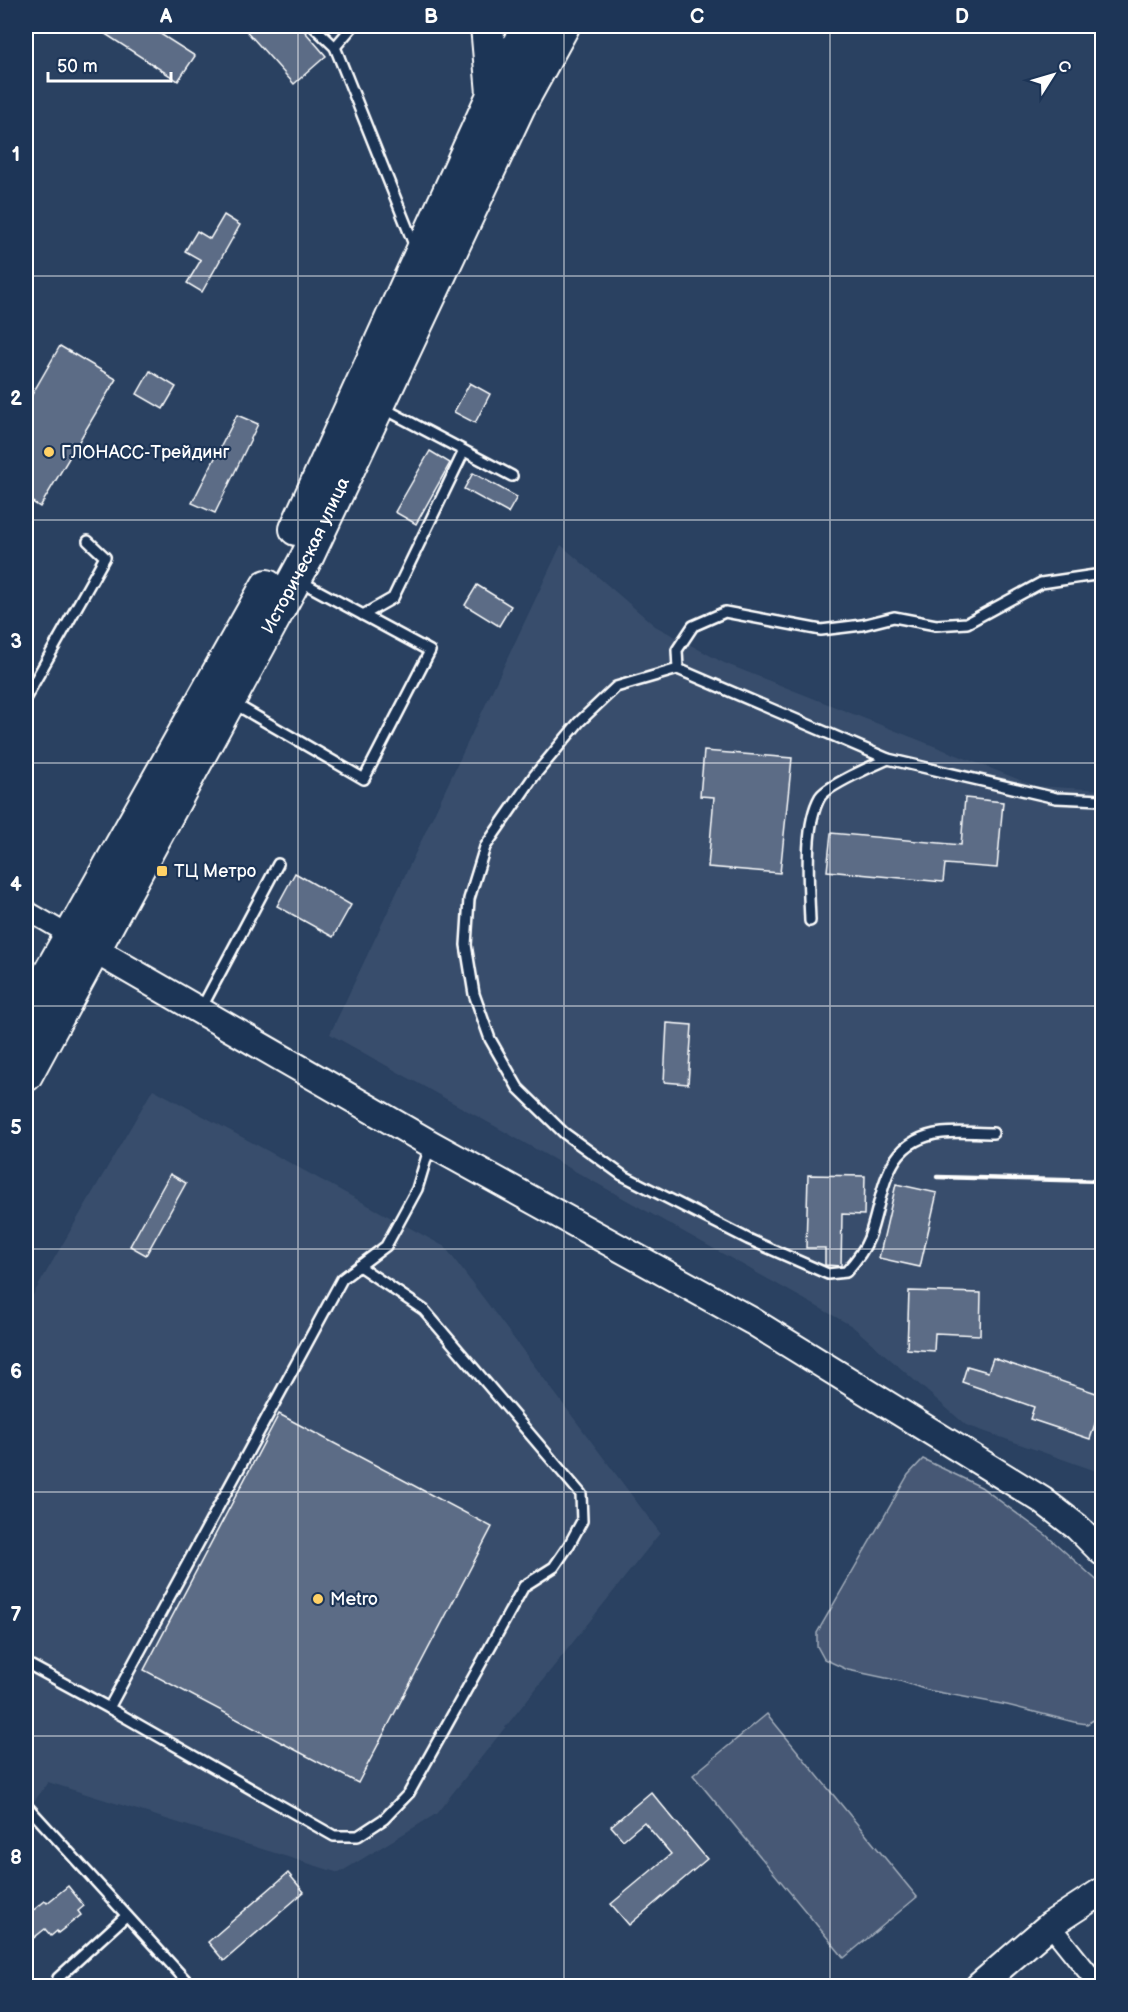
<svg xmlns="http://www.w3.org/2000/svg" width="1128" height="2012" font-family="'Balsamiq Sans',sans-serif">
  <rect width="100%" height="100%" fill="#2a4161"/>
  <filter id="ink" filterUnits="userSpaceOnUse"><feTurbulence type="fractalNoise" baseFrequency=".0167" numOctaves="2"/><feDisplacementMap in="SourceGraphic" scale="12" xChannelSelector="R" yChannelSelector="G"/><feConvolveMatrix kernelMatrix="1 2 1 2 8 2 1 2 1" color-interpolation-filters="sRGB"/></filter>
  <g filter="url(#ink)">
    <g fill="#394e6c">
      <polygon points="561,545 655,626 724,663 1035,786 1102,790 1102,1473 966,1425 852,1326 330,1034"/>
      <polygon points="153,1089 445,1247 660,1533 436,1814 339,1873 48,1782 26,1813 26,1307"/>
    </g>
    <g fill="#465975" stroke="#a2acba" stroke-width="1.5">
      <polygon points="923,1459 981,1487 1046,1535 1102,1585 1102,1715 1087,1724 1074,1722 1007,1705 927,1690 900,1681 848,1670 824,1659 817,1646 817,1633 908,1475"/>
      <polygon points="767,1714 917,1897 844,1958 693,1775"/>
    </g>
    <g fill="#5b6c86" stroke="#fff" stroke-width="1.5">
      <polygon points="93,26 148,26 195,56 178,81"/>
      <polygon points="242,26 300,26 326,56 294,84"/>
      <polygon points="224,215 240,225 202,292 187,283 201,260 185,251 197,231 210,239"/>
      <polygon points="60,346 116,379 40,507 26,498 26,405"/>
      <polygon points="150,371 176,387 163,409 137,394"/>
      <polygon points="470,383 490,394 475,423 454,412"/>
      <polygon points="237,415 258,424 215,513 192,503"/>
      <polygon points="430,451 450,463 416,524 395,512"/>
      <polygon points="473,473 517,497 508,513 464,489"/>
      <polygon points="477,585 511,606 499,626 465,605"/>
      <polygon points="704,751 792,758 780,873 708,867 714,797 700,796"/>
      <polygon points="965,798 1003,802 997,868 945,864 943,882 827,871 831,833 961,845"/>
      <polygon points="295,873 351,905 333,937 277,906"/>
      <polygon points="667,1023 692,1025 688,1084 664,1082"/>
      <polygon points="170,1174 186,1183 146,1255 130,1246"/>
      <polygon points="808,1175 865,1176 864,1215 842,1214 841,1266 825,1265 825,1248 806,1248"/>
      <polygon points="896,1184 937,1193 920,1267 879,1258"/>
      <polygon points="909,1291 981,1293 980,1335 935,1333 934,1351 907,1349"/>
      <polygon points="993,1358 1102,1395 1102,1403 1090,1439 1030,1419 1034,1407 962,1382 967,1366 988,1372"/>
      <polygon points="279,1414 492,1527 358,1783 144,1670"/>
      <polygon points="651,1792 707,1859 629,1925 611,1904 671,1854 644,1822 623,1840 611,1826"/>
      <polygon points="288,1873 304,1892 224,1961 208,1942"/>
      <polygon points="68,1886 84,1906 78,1911 81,1915 58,1933 57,1931 51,1936 45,1929 26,1944 26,1916 45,1901 47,1903"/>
    </g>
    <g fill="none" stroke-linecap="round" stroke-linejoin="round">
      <g stroke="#fff" stroke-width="14">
        <g id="lane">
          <polyline points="313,26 335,47 415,247"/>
          <polyline points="335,47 353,26"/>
          <polyline points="383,408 512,476"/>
          <polyline points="363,615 393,598 464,451"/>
          <polyline points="678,669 677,650 693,626 725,612 821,630 862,625 894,617 936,625 967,623 1041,583 1095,575 1102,577"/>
          <polyline points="26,697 105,557 88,541"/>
          <polyline points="233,703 364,779 430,651 300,581"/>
          <path d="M810,921c-1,-33 -7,-95 10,-124 7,-11 54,-32 68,-38"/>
          <polyline points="201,1009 278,864"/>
          <path d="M993,1133c-17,0 -35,-2 -51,0 -60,7 -57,60 -73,105 -5,13 -14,24 -23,34l-18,2 -80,-35 -126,-64 -58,-42 -46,-45 -28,-49 -16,-45 -8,-49 3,-46 16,-52 49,-71 45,-54 37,-35 62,-18 210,90 168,39 46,2"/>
          <polyline points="26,1663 109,1708 342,1279 386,1246 417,1189 430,1146"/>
          <polyline points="109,1708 334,1836 358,1836 384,1819 409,1793 524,1586 554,1567 569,1545 582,1521 581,1494 424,1310 359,1266"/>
          <polyline points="26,1805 191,1986"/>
          <polyline points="56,1986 58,1978 126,1916"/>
        </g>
      </g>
      <g stroke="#fff" stroke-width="22">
        <g id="street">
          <polyline points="26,910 69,935"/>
          <polyline points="1050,1925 1099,1986"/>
        </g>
      </g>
      <g stroke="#fff" stroke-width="30">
        <g id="secondary">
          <polyline points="79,941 431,1144 752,1321 1042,1500 1077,1527 1102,1552"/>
          <polyline points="979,1986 1050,1925 1102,1891"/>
        </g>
      </g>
      <g stroke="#fff" stroke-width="36">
        <g id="highway">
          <polyline points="487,26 493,93"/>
          <polyline points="296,529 494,93 528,26"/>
          <polyline points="26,1015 267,586"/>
          <path id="s1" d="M26,1075l281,-518 212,-451 44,-80"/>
        </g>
      </g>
      <use href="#lane" stroke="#1d3557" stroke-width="9"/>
      <use href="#street" stroke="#1d3557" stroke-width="18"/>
      <use href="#secondary" stroke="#1d3557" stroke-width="26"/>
      <use href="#highway" stroke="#1d3557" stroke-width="32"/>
      <polyline stroke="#fff" stroke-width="4.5" points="937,1177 1102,1181"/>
    </g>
  </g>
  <path fill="none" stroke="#fff" stroke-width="1.5" stroke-opacity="0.55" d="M298,26v1960M564,26v1960M830,26v1960M26,276h1076M26,520h1076M26,763h1076M26,1006h1076M26,1249h1076M26,1492h1076M26,1736h1076"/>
  <g fill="#ffd166" stroke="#1d3557" stroke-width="2">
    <circle cx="49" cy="452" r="6"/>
    <rect x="156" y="865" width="12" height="12" rx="3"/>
    <circle cx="318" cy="1599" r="6"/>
  </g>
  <g text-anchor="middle" stroke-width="4.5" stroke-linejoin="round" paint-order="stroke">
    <g font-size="18" fill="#fff" stroke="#1d3557" text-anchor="start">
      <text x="61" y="458">ГЛОНАСС-Трейдинг</text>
      <text x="174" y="877">ТЦ Метро</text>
      <text x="330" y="1605">Metro</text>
    </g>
    <g font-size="18" fill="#fff" stroke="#1d3557">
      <text dy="6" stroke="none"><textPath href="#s1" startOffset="590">Историческая улица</textPath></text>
    </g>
  </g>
  <rect width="1128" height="2012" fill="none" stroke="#1d3557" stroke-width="66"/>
  <g transform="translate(1053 75) rotate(53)" stroke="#1d3557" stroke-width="4.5" paint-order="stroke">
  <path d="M0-4.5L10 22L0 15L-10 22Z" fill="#ffffff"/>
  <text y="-9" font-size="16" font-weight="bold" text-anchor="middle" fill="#ffffff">С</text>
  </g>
  <path d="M48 72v9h123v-9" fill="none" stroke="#ffffff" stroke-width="3"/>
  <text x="57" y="72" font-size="18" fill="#ffffff" stroke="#1d3557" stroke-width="4.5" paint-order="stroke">50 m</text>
  <rect x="33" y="33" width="1062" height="1946" fill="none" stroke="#fff" stroke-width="2"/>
  <g font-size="20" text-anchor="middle" font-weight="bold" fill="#fff">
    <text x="166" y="23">A</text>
    <text x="431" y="23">B</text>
    <text x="697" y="23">C</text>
    <text x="962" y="23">D</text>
    <text x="16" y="161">1</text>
    <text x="16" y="405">2</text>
    <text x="16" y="648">3</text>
    <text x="16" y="891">4</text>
    <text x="16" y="1134">5</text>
    <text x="16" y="1378">6</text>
    <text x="16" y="1621">7</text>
    <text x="16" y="1864">8</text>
  </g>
</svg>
